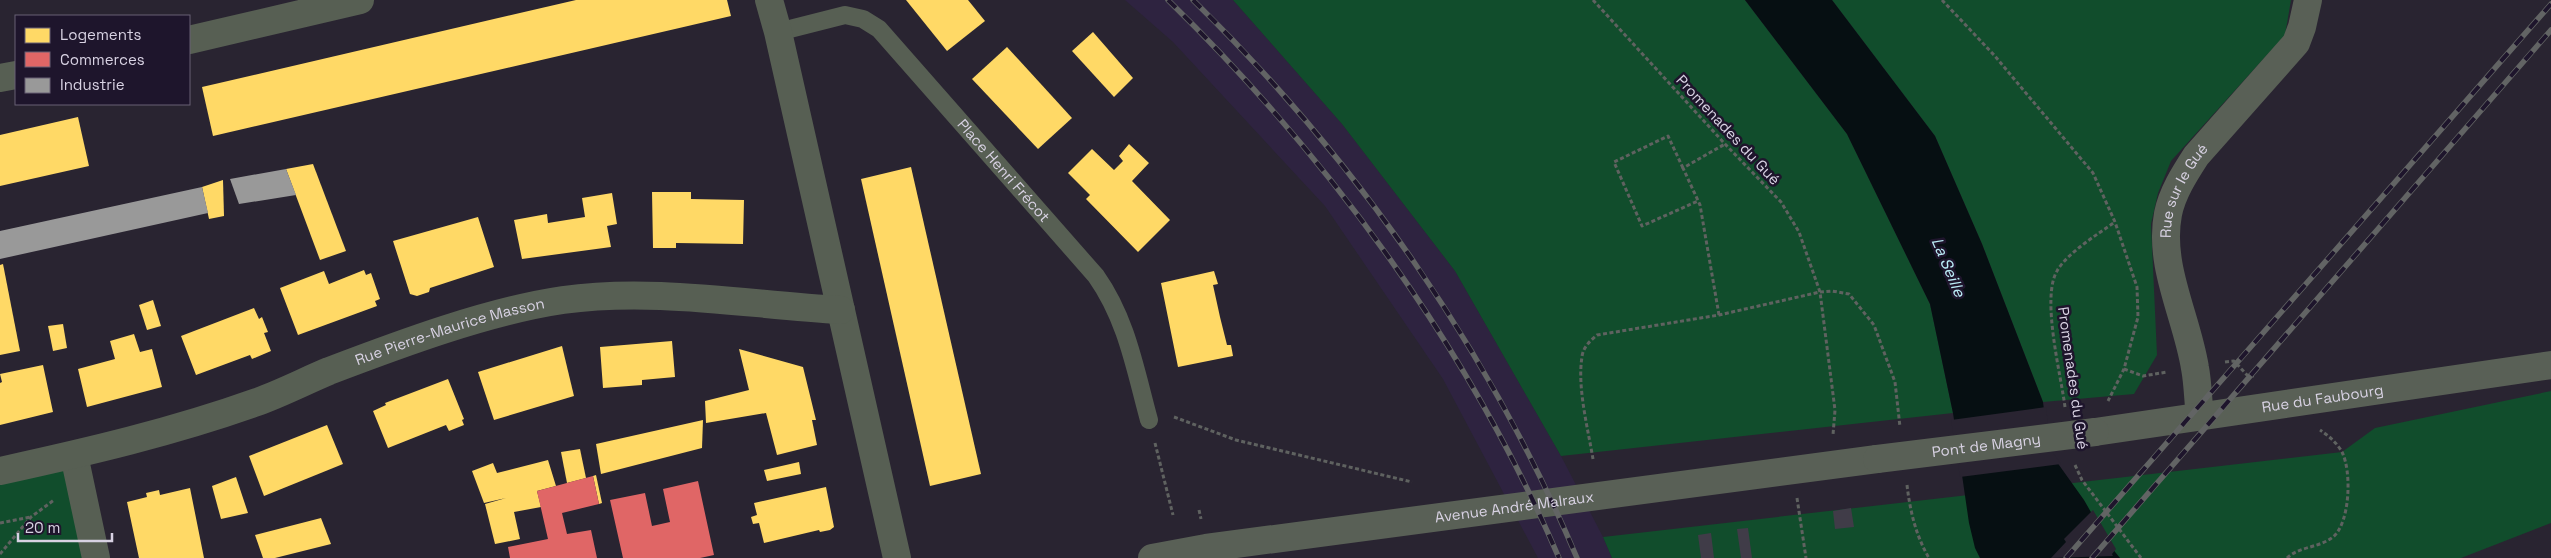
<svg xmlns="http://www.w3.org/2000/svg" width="2551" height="558" font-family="'Space Grotesk',sans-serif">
  <rect width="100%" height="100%" fill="#292431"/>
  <polygon fill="#2e2340" points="1125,0 1233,0 1342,124 1455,271 1561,456 1603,537 1612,558 1538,558 1443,379 1325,206 1173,42"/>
  <g fill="#114d2c">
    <polygon points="1233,0 1745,0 1847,134 1930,304 1953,413 1561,456 1455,271 1342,124"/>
    <polygon points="1832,0 2291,0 2285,35 2171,161 2158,193 2151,224 2157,355 2134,394 2043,402 1982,244 1935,136"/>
    <polygon points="2551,391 2551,523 2461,558 1612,558 1603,537 2342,452 2375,428"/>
    <polygon points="74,455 96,558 0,558 0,471"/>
  </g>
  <polygon fill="#060f12" points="1745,0 1832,0 1935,136 1982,244 2043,402 2049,451 2084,500 2111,547 2120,558 1980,558 1975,548 1969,523 1953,413 1930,304 1847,134"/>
  <g fill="#292431">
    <polygon points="2046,407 2051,450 2061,464 1960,477 1951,420"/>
    <polygon points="2093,510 2116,549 2112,554 2113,556 2051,558 2066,542 2064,539"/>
  </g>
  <g fill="#ffd966">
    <polygon points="576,0 727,0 731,16 213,136 202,87"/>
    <polygon points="906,0 968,0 985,21 947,51"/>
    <polygon points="1093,32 1133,78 1114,97 1072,51"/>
    <polygon points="1007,47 1072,118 1038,149 972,79"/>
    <polygon points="78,117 89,166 0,186 0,135"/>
    <polygon points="1129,144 1149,163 1132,181 1170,220 1138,252 1086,199 1090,195 1068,173 1092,149 1114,170 1123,161 1119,156"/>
    <polygon points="313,164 346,251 320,260 286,169"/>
    <polygon points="911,167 981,474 930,486 861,179"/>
    <polygon points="223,180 224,216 209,219 202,187"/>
    <polygon points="652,192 691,192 691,199 744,200 743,244 676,243 676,248 653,248"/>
    <polygon points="612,193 617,224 607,226 611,247 522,259 514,220 547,214 548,223 585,217 582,198"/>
    <polygon points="478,217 494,267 430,288 429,292 417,296 410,294 393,241"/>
    <polygon points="3,264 20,351 0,355 0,265"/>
    <polygon points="364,270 366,275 371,273 380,299 375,301 377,306 298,335 280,288 324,271 329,284"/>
    <polygon points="1214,271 1218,284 1213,285 1220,317 1227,345 1231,345 1233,356 1178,367 1161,283"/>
    <polygon points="153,300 161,326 147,330 139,305"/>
    <polygon points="254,308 259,319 262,317 268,332 264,333 271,351 252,359 250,355 196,375 181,336"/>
    <polygon points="63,324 67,348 53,351 48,326"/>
    <polygon points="134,334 140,352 152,349 162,387 87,407 78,369 115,359 110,341"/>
    <polygon points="672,341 675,377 642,380 642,385 603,388 600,347"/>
    <polygon points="562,346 574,396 494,420 478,372"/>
    <polygon points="739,349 803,367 816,420 812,420 817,445 777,455 766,413 706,423 705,401 749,390"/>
    <polygon points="43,365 53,412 0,425 0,383 2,382 0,374"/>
    <polygon points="448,379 464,419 462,420 464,425 449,431 446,425 388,448 373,411 386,405 385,403"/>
    <polygon points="703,420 702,448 601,474 596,444"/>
    <polygon points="327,425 343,464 264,496 249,456"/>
    <polygon points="580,449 586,478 567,483 561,452"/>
    <polygon points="548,460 556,486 537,491 541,507 514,512 520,539 495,544 485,504 506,498 484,503 472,471 493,463 497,473"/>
    <polygon points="799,462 801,474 767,481 764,470"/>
    <polygon points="596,475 602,503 599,504 593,476"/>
    <polygon points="236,477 248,513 221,519 212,486"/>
    <polygon points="826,487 834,527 830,530 820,532 819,530 764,543 759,523 753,524 751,517 757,515 754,503"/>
    <polygon points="190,488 204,558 139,558 127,502 147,497 146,493 159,490 160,495"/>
    <polygon points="321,518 331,544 275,558 263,558 255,535"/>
  </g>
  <g fill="#e06666">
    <polygon points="593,476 599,504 562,513 567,534 591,530 597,558 510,558 508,547 548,539 537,491"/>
    <polygon points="698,481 714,555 700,558 623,558 610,500 645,493 652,526 670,522 663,489"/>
  </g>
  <g fill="#999">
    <polygon points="286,169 296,195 239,204 230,179"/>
    <polygon points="202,187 208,213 0,259 0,231"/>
  </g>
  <g fill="#403c48">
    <polygon points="1851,508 1854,527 1835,529 1833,511"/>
    <polygon points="1748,528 1752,558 1741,558 1737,529"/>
    <polygon points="1711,533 1714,558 1701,558 1698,535"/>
  </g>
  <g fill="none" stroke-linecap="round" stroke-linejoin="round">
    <g stroke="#5f6260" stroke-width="3" stroke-dasharray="4 2.5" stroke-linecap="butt">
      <polyline points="1593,0 1725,144 1781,202 1799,232 1820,292 1835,410 1833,435"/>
      <polyline points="1942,0 1994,55 2093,173 2115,222 2137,287 2138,317 2124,369 2108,401"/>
      <polyline points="1683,168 1668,136 1614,162 1642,226 1698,201"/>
      <polyline points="1719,315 1700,205 1683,168 1725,144"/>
      <polyline points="2225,362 2234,361 2247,375 2254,376"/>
      <polyline points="2124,369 2143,376 2167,372"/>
      <path d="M2065,407c-4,-32 -24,-109 -8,-136 10,-18 41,-37 58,-49"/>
      <polyline points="1174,417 1236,440 1412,482"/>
      <polyline points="1155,443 1173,515"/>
      <path d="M1593,459c-5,-30 -16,-72 -11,-102 1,-10 8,-16 15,-22l122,-20 101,-23 12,-1 17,3 25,31 21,57 5,45"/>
      <polyline points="2075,465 2082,480 2141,558"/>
      <path d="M1907,485c3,26 9,51 22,73"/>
      <polyline points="1797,498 1806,558"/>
      <polyline points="1199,510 1201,519"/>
      <polyline points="0,523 31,517"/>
      <polyline points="0,554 31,517 54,500"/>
      <path d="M2287,558c13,-12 32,-10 46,-21 17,-14 19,-65 9,-85 -5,-9 -13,-16 -22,-22"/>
    </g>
    <path stroke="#575f53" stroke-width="18" id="s1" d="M778,32l67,-17 18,4 16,10 217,247c31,44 39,93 53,144"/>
    <g stroke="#575f53" stroke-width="28">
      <polyline points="769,0 778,32 897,558"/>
      <polyline points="189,40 360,0"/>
      <polyline points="0,78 16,75"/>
      <polyline points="74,455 96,558"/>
      <path id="s2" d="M0,471c87,-19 173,-39 257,-69 25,-9 48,-21 72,-31 71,-27 159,-60 234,-71 90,-13 187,5 278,10"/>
    </g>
    <g stroke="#596056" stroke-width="28">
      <path id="s3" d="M2200,417c-2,-16 -2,-33 -5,-49 -8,-51 -37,-102 -27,-154 4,-21 17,-41 28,-58l100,-113 6,-16 6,-27"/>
      <path id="s4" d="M2095,432l456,-67"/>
      <path id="s5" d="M1152,558l54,-10 671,-89"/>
    </g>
    <g stroke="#626464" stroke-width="5.5">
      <g id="rail">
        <path d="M1168,0c161,157 302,350 391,558"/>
        <path d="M1193,0c162,158 296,350 384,558"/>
        <polyline points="2066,558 2551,4"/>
        <polyline points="2092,558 2551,30"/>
      </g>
    </g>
    <use href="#rail" stroke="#1e152c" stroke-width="4" stroke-dasharray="11" stroke-linecap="butt"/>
    <path stroke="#596056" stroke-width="28" id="s6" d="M1877,459l218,-27"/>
  </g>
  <g text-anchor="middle" stroke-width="5" stroke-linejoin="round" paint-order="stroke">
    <g font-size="15" fill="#d8d2e3" stroke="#1e152c">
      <text transform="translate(1728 130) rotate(47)" y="5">Promenades du Gué</text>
      <text dy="5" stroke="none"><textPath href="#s1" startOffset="295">Place Henri Frécot</textPath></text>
      <text dy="5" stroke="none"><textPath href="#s3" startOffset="234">Rue sur le Gué</textPath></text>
      <text dy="5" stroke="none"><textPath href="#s2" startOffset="472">Rue Pierre-Maurice Masson</textPath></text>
      <text transform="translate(2073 378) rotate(82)" y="5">Promenades du Gué</text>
      <text dy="5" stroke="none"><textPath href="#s4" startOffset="230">Rue du Faubourg</textPath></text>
      <text dy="5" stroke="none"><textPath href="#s6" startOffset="110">Pont de Magny</textPath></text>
      <text dy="5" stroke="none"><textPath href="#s5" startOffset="366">Avenue André Malraux</textPath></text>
    </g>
    <g font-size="16" font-style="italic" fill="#bbedf7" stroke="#1e152c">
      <text transform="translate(1949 267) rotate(67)" y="6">La Seille</text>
    </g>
  </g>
  <rect x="15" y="15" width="175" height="90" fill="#1e152c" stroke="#686175"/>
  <rect x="25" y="28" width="25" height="15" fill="#ffd966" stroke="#686175"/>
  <text x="60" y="40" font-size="15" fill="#d8d2e3">Logements</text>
  <rect x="25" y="52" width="25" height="15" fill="#e06666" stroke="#686175"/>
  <text x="60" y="65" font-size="15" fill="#d8d2e3">Commerces</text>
  <rect x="25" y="78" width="25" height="15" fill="#999999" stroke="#686175"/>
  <text x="60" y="90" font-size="15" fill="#d8d2e3">Industrie</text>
  <path d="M18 533v8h94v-8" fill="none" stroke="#d8d2e3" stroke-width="2.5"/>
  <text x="25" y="533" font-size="15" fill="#d8d2e3" stroke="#1e152c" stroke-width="4" paint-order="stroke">20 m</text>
</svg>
